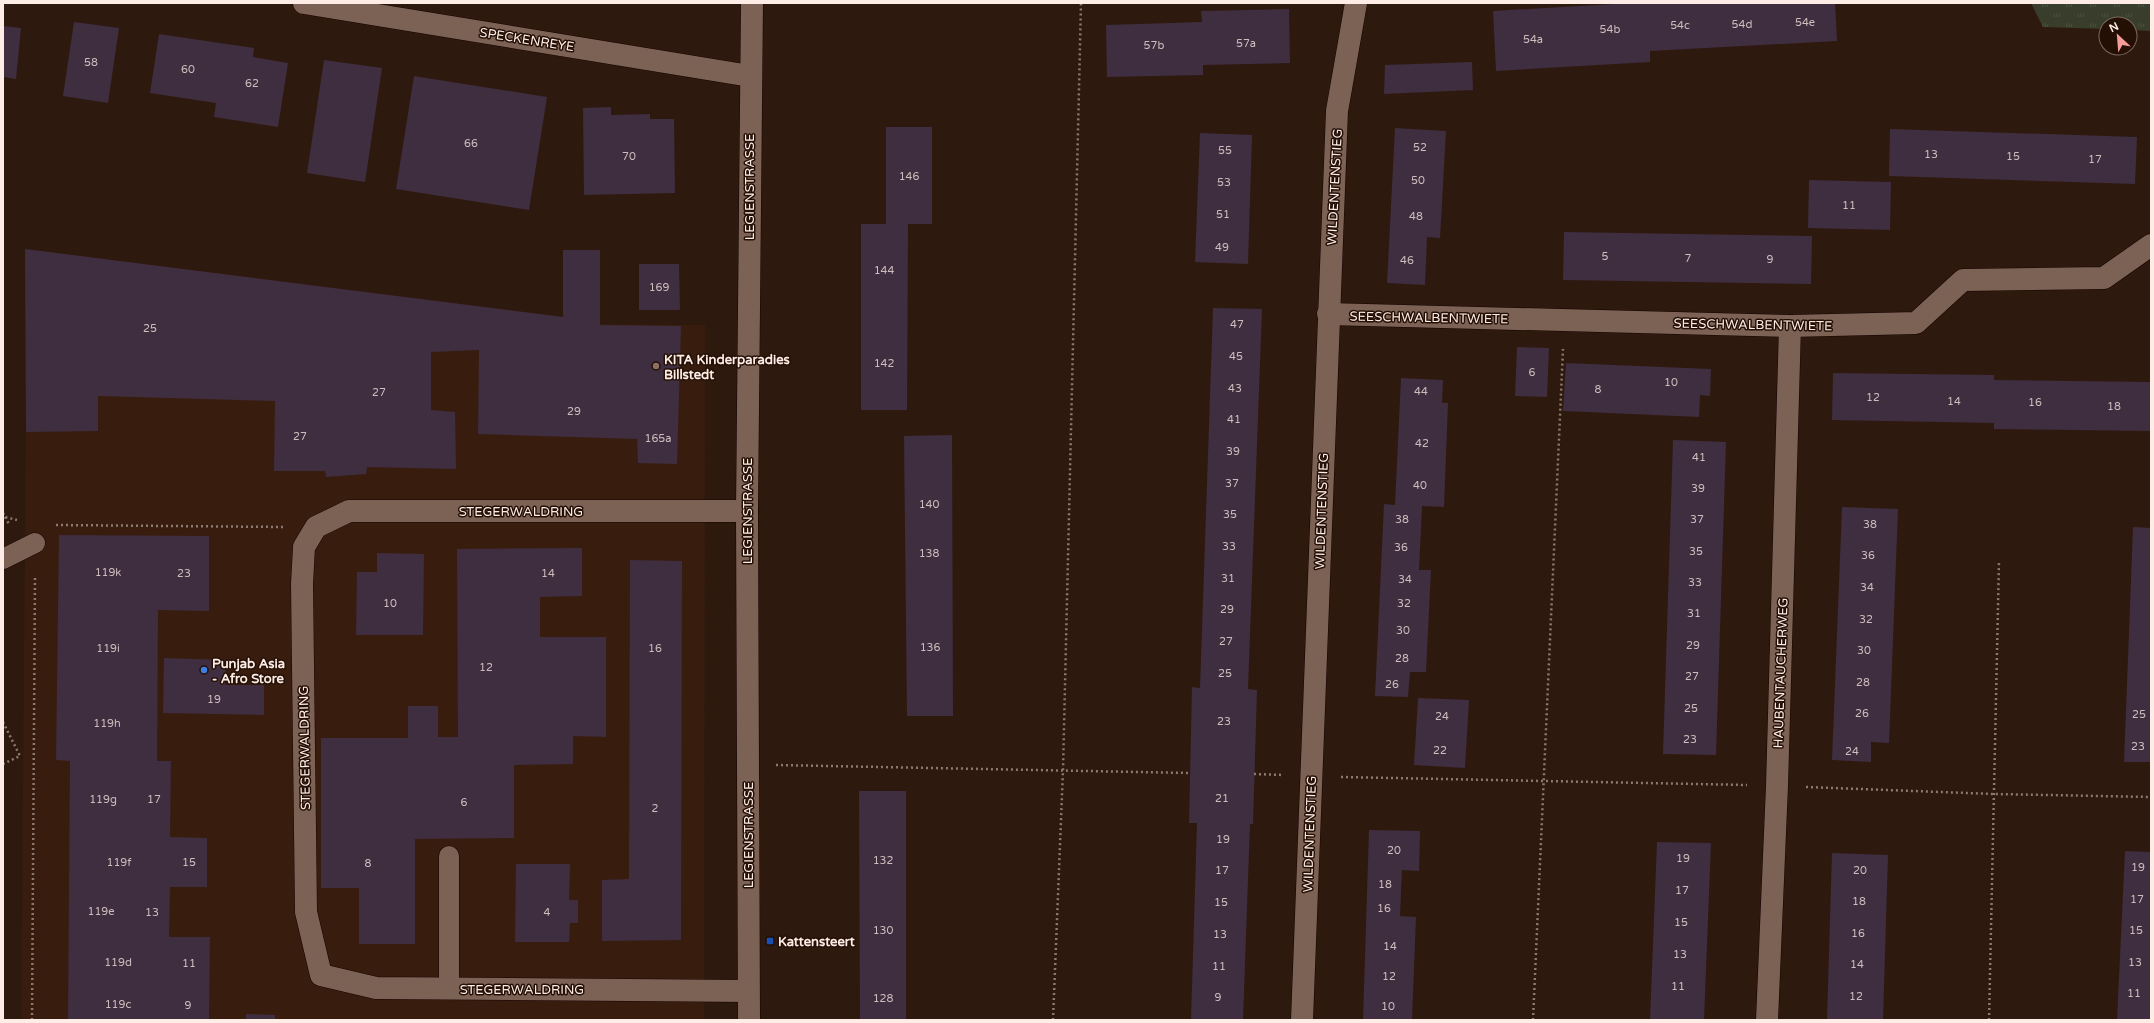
<svg xmlns="http://www.w3.org/2000/svg" width="2154" height="1023" font-family="'Varela Round',sans-serif">
  <defs>
    <pattern id="park-tufts" width="24" height="20" patternUnits="userSpaceOnUse"><rect width="24" height="20" fill="#393e2c"/><path d="M3 7l-1-3M5 7V3M7 7l1-3M15 17l-1-3M17 17v-4M19 17l1-3" fill="none" stroke="#4d5140"/></pattern>
  </defs>
  <rect width="100%" height="100%" fill="#2e190e"/>
  <polygon fill="#381d0f" points="25,249 563,317 563,324 705,325 704,1020 21,1020 26,432"/>
  <polygon fill="url(#park-tufts)" points="2031,3 2151,3 2151,31 2130,30 2130,24 2106,24 2106,29 2043,27"/>
  <g fill="#3f2d40">
    <polygon points="1631,3 1835,3 1837,41 1650,51 1650,62 1496,71 1493,11"/>
    <polygon points="1289,9 1290,63 1203,65 1203,75 1107,77 1106,25 1202,22 1201,11"/>
    <polygon points="74,22 119,28 108,103 63,96"/>
    <polygon points="3,26 21,28 16,79 3,77"/>
    <polygon points="159,34 254,48 253,57 288,63 278,127 214,117 216,103 150,93"/>
    <polygon points="324,60 382,68 365,182 307,173"/>
    <polygon points="1472,62 1473,90 1384,94 1385,65"/>
    <polygon points="414,76 547,97 529,210 396,189"/>
    <polygon points="611,107 611,115 650,114 650,119 674,119 675,193 584,195 583,108"/>
    <polygon points="886,127 932,127 932,224 908,224 907,410 861,410 861,224 886,224"/>
    <polygon points="1395,128 1446,131 1440,238 1427,237 1425,285 1387,283"/>
    <polygon points="1890,129 2137,137 2135,184 1889,176"/>
    <polygon points="1200,133 1252,135 1248,264 1195,262"/>
    <polygon points="1809,180 1891,182 1890,230 1808,228"/>
    <polygon points="1564,232 1812,236 1811,284 1563,280"/>
    <polygon points="25,249 563,317 563,250 600,250 600,325 681,326 677,464 638,463 637,439 478,434 479,350 431,352 431,410 455,412 456,469 367,467 366,474 326,477 325,471 274,471 275,401 98,396 98,431 26,432"/>
    <polygon points="639,264 679,264 680,310 639,310"/>
    <polygon points="1213,308 1262,309 1248,689 1257,690 1253,824 1250,824 1243,1020 1191,1020 1197,823 1189,823 1192,687 1200,688"/>
    <polygon points="1517,347 1549,348 1547,397 1515,396"/>
    <polygon points="1566,363 1711,369 1710,396 1700,395 1699,417 1563,411"/>
    <polygon points="1833,373 1994,375 1994,380 2151,382 2151,431 1994,429 1994,423 1832,420"/>
    <polygon points="1401,378 1443,380 1442,403 1448,403 1444,507 1422,506 1419,570 1431,570 1426,672 1410,672 1408,697 1375,696 1384,504 1395,505"/>
    <polygon points="952,435 953,716 907,716 904,436"/>
    <polygon points="1673,440 1726,442 1716,755 1663,754"/>
    <polygon points="1842,507 1898,509 1889,743 1871,742 1871,762 1832,760"/>
    <polygon points="2133,527 2151,528 2151,762 2124,762"/>
    <polygon points="59,535 209,536 209,611 158,610 157,761 171,761 170,837 207,838 207,887 170,887 169,937 210,937 209,1020 68,1020 70,761 56,760"/>
    <polygon points="582,548 582,596 540,597 540,637 606,637 606,737 573,736 573,764 514,765 514,838 415,839 415,944 359,944 359,888 321,888 321,738 408,738 408,706 438,706 438,737 458,737 457,549"/>
    <polygon points="377,553 424,554 423,635 356,635 357,572 377,572"/>
    <polygon points="630,560 682,561 681,940 602,941 602,880 629,879"/>
    <polygon points="164,658 226,660 225,685 264,685 264,715 163,713"/>
    <polygon points="1418,698 1469,700 1465,768 1414,765"/>
    <polygon points="859,791 906,791 906,1020 860,1020"/>
    <polygon points="1369,830 1420,831 1419,871 1402,870 1400,916 1416,917 1412,1020 1363,1020"/>
    <polygon points="1657,842 1711,843 1704,1020 1650,1020"/>
    <polygon points="2125,851 2151,852 2151,1020 2117,1020"/>
    <polygon points="1832,853 1888,855 1883,1020 1827,1020"/>
    <polygon points="516,864 570,864 569,900 578,900 578,923 570,923 569,942 515,942"/>
    <polygon points="246,1014 275,1015 275,1020 246,1020"/>
  </g>
  <g fill="none" stroke-linecap="round" stroke-linejoin="round">
    <g stroke="#150400" stroke-width="21">
      <g id="service">
        <polyline points="3,559 35,543"/>
        <polyline points="449,989 449,856"/>
      </g>
    </g>
    <g stroke="#150400" stroke-width="23">
      <g id="minor">
        <polyline points="304,3 750,76"/>
        <polyline points="1328,314 1790,326 1916,323 1963,280 2104,278 2151,245"/>
        <polyline points="747,511 349,511 316,527 304,547 302,584 306,912 321,975 376,988 748,991"/>
        <polyline points="749,1020 747,511 752,3"/>
        <polyline points="1302,1020 1337,111 1356,3"/>
        <polyline points="1767,1020 1777,786 1790,326"/>
      </g>
    </g>
    <g stroke="#8c7a70" stroke-width="2.5" stroke-dasharray="2 3" stroke-linecap="butt">
      <polyline points="3,513 5,517 17,520"/>
      <polyline points="5,517 9,524"/>
      <polyline points="56,525 283,527"/>
      <polyline points="3,722 20,756 3,764"/>
      <polyline points="776,765 1190,773"/>
      <polyline points="1254,774 1284,775"/>
      <polyline points="1341,777 1747,785"/>
      <polyline points="1806,787 1994,794 2151,797"/>
      <polyline points="32,1020 35,575"/>
      <polyline points="1053,1020 1063,770 1081,3"/>
      <polyline points="1533,1020 1563,349"/>
      <polyline points="1989,1020 1999,561"/>
    </g>
    <use href="#service" stroke="#7c6155" stroke-width="20"/>
    <use href="#minor" stroke="#7c6155" stroke-width="22"/>
  </g>
  <circle fill="#8d6e63" stroke="#240f05" stroke-width="1.5" cx="656" cy="366" r="4"/>
  <circle fill="#3f7fe0" stroke="#240f05" stroke-width="1.5" cx="204" cy="670" r="4"/>
  <rect fill="#1a4fb4" stroke="#240f05" stroke-width="1.5" x="766" y="937" width="8" height="8" rx="2"/>
  <g text-anchor="middle" stroke-width="3" stroke-linejoin="round" paint-order="stroke">
    <g font-size="11" fill="#cebdbc">
      <text x="1805" y="26">54e</text>
      <text x="1742" y="28">54d</text>
      <text x="1680" y="29">54c</text>
      <text x="1610" y="33">54b</text>
      <text x="1533" y="43">54a</text>
      <text x="1246" y="47">57a</text>
      <text x="1154" y="49">57b</text>
      <text x="91" y="66">58</text>
      <text x="188" y="73">60</text>
      <text x="252" y="87">62</text>
      <text x="471" y="147">66</text>
      <text x="1420" y="151">52</text>
      <text x="1225" y="154">55</text>
      <text x="1931" y="158">13</text>
      <text x="629" y="160">70</text>
      <text x="2013" y="160">15</text>
      <text x="2095" y="163">17</text>
      <text x="909" y="180">146</text>
      <text x="1418" y="184">50</text>
      <text x="1224" y="186">53</text>
      <text x="1849" y="209">11</text>
      <text x="1223" y="218">51</text>
      <text x="1416" y="220">48</text>
      <text x="1222" y="251">49</text>
      <text x="1605" y="260">5</text>
      <text x="1688" y="262">7</text>
      <text x="1770" y="263">9</text>
      <text x="1407" y="264">46</text>
      <text x="884" y="274">144</text>
      <text x="659" y="291">169</text>
      <text x="1237" y="328">47</text>
      <text x="150" y="332">25</text>
      <text x="1236" y="360">45</text>
      <text x="884" y="367">142</text>
      <text x="1532" y="376">6</text>
      <text x="1671" y="386">10</text>
      <text x="1235" y="392">43</text>
      <text x="1598" y="393">8</text>
      <text x="1421" y="395">44</text>
      <text x="379" y="396">27</text>
      <text x="1873" y="401">12</text>
      <text x="1954" y="405">14</text>
      <text x="2035" y="406">16</text>
      <text x="2114" y="410">18</text>
      <text x="574" y="415">29</text>
      <text x="1234" y="423">41</text>
      <text x="300" y="440">27</text>
      <text x="658" y="442">165a</text>
      <text x="1422" y="447">42</text>
      <text x="1233" y="455">39</text>
      <text x="1699" y="461">41</text>
      <text x="1232" y="487">37</text>
      <text x="1420" y="489">40</text>
      <text x="1698" y="492">39</text>
      <text x="929" y="508">140</text>
      <text x="1230" y="518">35</text>
      <text x="1402" y="523">38</text>
      <text x="1697" y="523">37</text>
      <text x="1870" y="528">38</text>
      <text x="1229" y="550">33</text>
      <text x="1401" y="551">36</text>
      <text x="1696" y="555">35</text>
      <text x="929" y="557">138</text>
      <text x="1868" y="559">36</text>
      <text x="108" y="576">119k</text>
      <text x="184" y="577">23</text>
      <text x="548" y="577">14</text>
      <text x="1228" y="582">31</text>
      <text x="1405" y="583">34</text>
      <text x="1695" y="586">33</text>
      <text x="1867" y="591">34</text>
      <text x="390" y="607">10</text>
      <text x="1404" y="607">32</text>
      <text x="1227" y="613">29</text>
      <text x="1694" y="617">31</text>
      <text x="1866" y="623">32</text>
      <text x="1403" y="634">30</text>
      <text x="1226" y="645">27</text>
      <text x="1693" y="649">29</text>
      <text x="930" y="651">136</text>
      <text x="108" y="652">119i</text>
      <text x="655" y="652">16</text>
      <text x="1864" y="654">30</text>
      <text x="1402" y="662">28</text>
      <text x="486" y="671">12</text>
      <text x="1225" y="677">25</text>
      <text x="1692" y="680">27</text>
      <text x="1863" y="686">28</text>
      <text x="1392" y="688">26</text>
      <text x="214" y="703">19</text>
      <text x="1691" y="712">25</text>
      <text x="1862" y="717">26</text>
      <text x="2139" y="718">25</text>
      <text x="1442" y="720">24</text>
      <text x="1224" y="725">23</text>
      <text x="107" y="727">119h</text>
      <text x="1690" y="743">23</text>
      <text x="2138" y="750">23</text>
      <text x="1440" y="754">22</text>
      <text x="1852" y="755">24</text>
      <text x="1222" y="802">21</text>
      <text x="103" y="803">119g</text>
      <text x="154" y="803">17</text>
      <text x="464" y="806">6</text>
      <text x="655" y="812">2</text>
      <text x="1223" y="843">19</text>
      <text x="1394" y="854">20</text>
      <text x="1683" y="862">19</text>
      <text x="883" y="864">132</text>
      <text x="119" y="866">119f</text>
      <text x="189" y="866">15</text>
      <text x="368" y="867">8</text>
      <text x="2138" y="871">19</text>
      <text x="1222" y="874">17</text>
      <text x="1860" y="874">20</text>
      <text x="1385" y="888">18</text>
      <text x="1682" y="894">17</text>
      <text x="2137" y="903">17</text>
      <text x="1859" y="905">18</text>
      <text x="1221" y="906">15</text>
      <text x="1384" y="912">16</text>
      <text x="101" y="915">119e</text>
      <text x="152" y="916">13</text>
      <text x="547" y="916">4</text>
      <text x="1681" y="926">15</text>
      <text x="883" y="934">130</text>
      <text x="2136" y="934">15</text>
      <text x="1858" y="937">16</text>
      <text x="1220" y="938">13</text>
      <text x="1390" y="950">14</text>
      <text x="1680" y="958">13</text>
      <text x="118" y="966">119d</text>
      <text x="2135" y="966">13</text>
      <text x="189" y="967">11</text>
      <text x="1857" y="968">14</text>
      <text x="1219" y="970">11</text>
      <text x="1389" y="980">12</text>
      <text x="1678" y="990">11</text>
      <text x="2134" y="997">11</text>
      <text x="1856" y="1000">12</text>
      <text x="1218" y="1001">9</text>
      <text x="883" y="1002">128</text>
      <text x="118" y="1008">119c</text>
      <text x="188" y="1009">9</text>
      <text x="1388" y="1010">10</text>
    </g>
    <g font-size="13" fill="#fdede6" stroke="#240f05">
      <text transform="translate(527 39) rotate(9)" y="5">SPECKENREYE</text>
      <text transform="translate(749 187) rotate(-90)" y="5">LEGIENSTRASSE</text>
      <text transform="translate(1334 187) rotate(-87)" y="5">WILDENTENSTIEG</text>
      <text transform="translate(1429 317) rotate(1)" y="5">SEESCHWALBENTWIETE</text>
      <text transform="translate(1753 324) rotate(1)" y="5">SEESCHWALBENTWIETE</text>
      <text x="521" y="516">STEGERWALDRING</text>
      <text transform="translate(747 511) rotate(-90)" y="5">LEGIENSTRASSE</text>
      <text transform="translate(1321 511) rotate(-88)" y="5">WILDENTENSTIEG</text>
      <text transform="translate(1780 673) rotate(-88)" y="5">HAUBENTAUCHERWEG</text>
      <text transform="translate(304 748) rotate(-91)" y="5">STEGERWALDRING</text>
      <text transform="translate(1309 834) rotate(-88)" y="5">WILDENTENSTIEG</text>
      <text transform="translate(748 835) rotate(-90)" y="5">LEGIENSTRASSE</text>
      <text x="522" y="994">STEGERWALDRING</text>
    </g>
    <g font-size="13" font-weight="bold" fill="#fdede6" stroke="#240f05" text-anchor="start">
      <text x="664" y="364">KITA Kinderparadies<tspan x="664" dy="15">Billstedt</tspan></text>
      <text x="212" y="668">Punjab Asia<tspan x="212" dy="15">- Afro Store</tspan></text>
      <text x="778" y="946">Kattensteert</text>
    </g>
  </g>
  <rect width="2154" height="1023" fill="none" stroke="#fdede6" stroke-width="8"/>
  <g transform="translate(2118 36) rotate(334)"><circle r="19" fill="#240f05" stroke="#7b685f"/>
  <path d="M0-3L7 15L0 10L-7 15Z" fill="#f59b99"/>
  <text y="-6" font-size="11" font-weight="bold" text-anchor="middle" fill="#fdede6">N</text>
  </g>
</svg>
